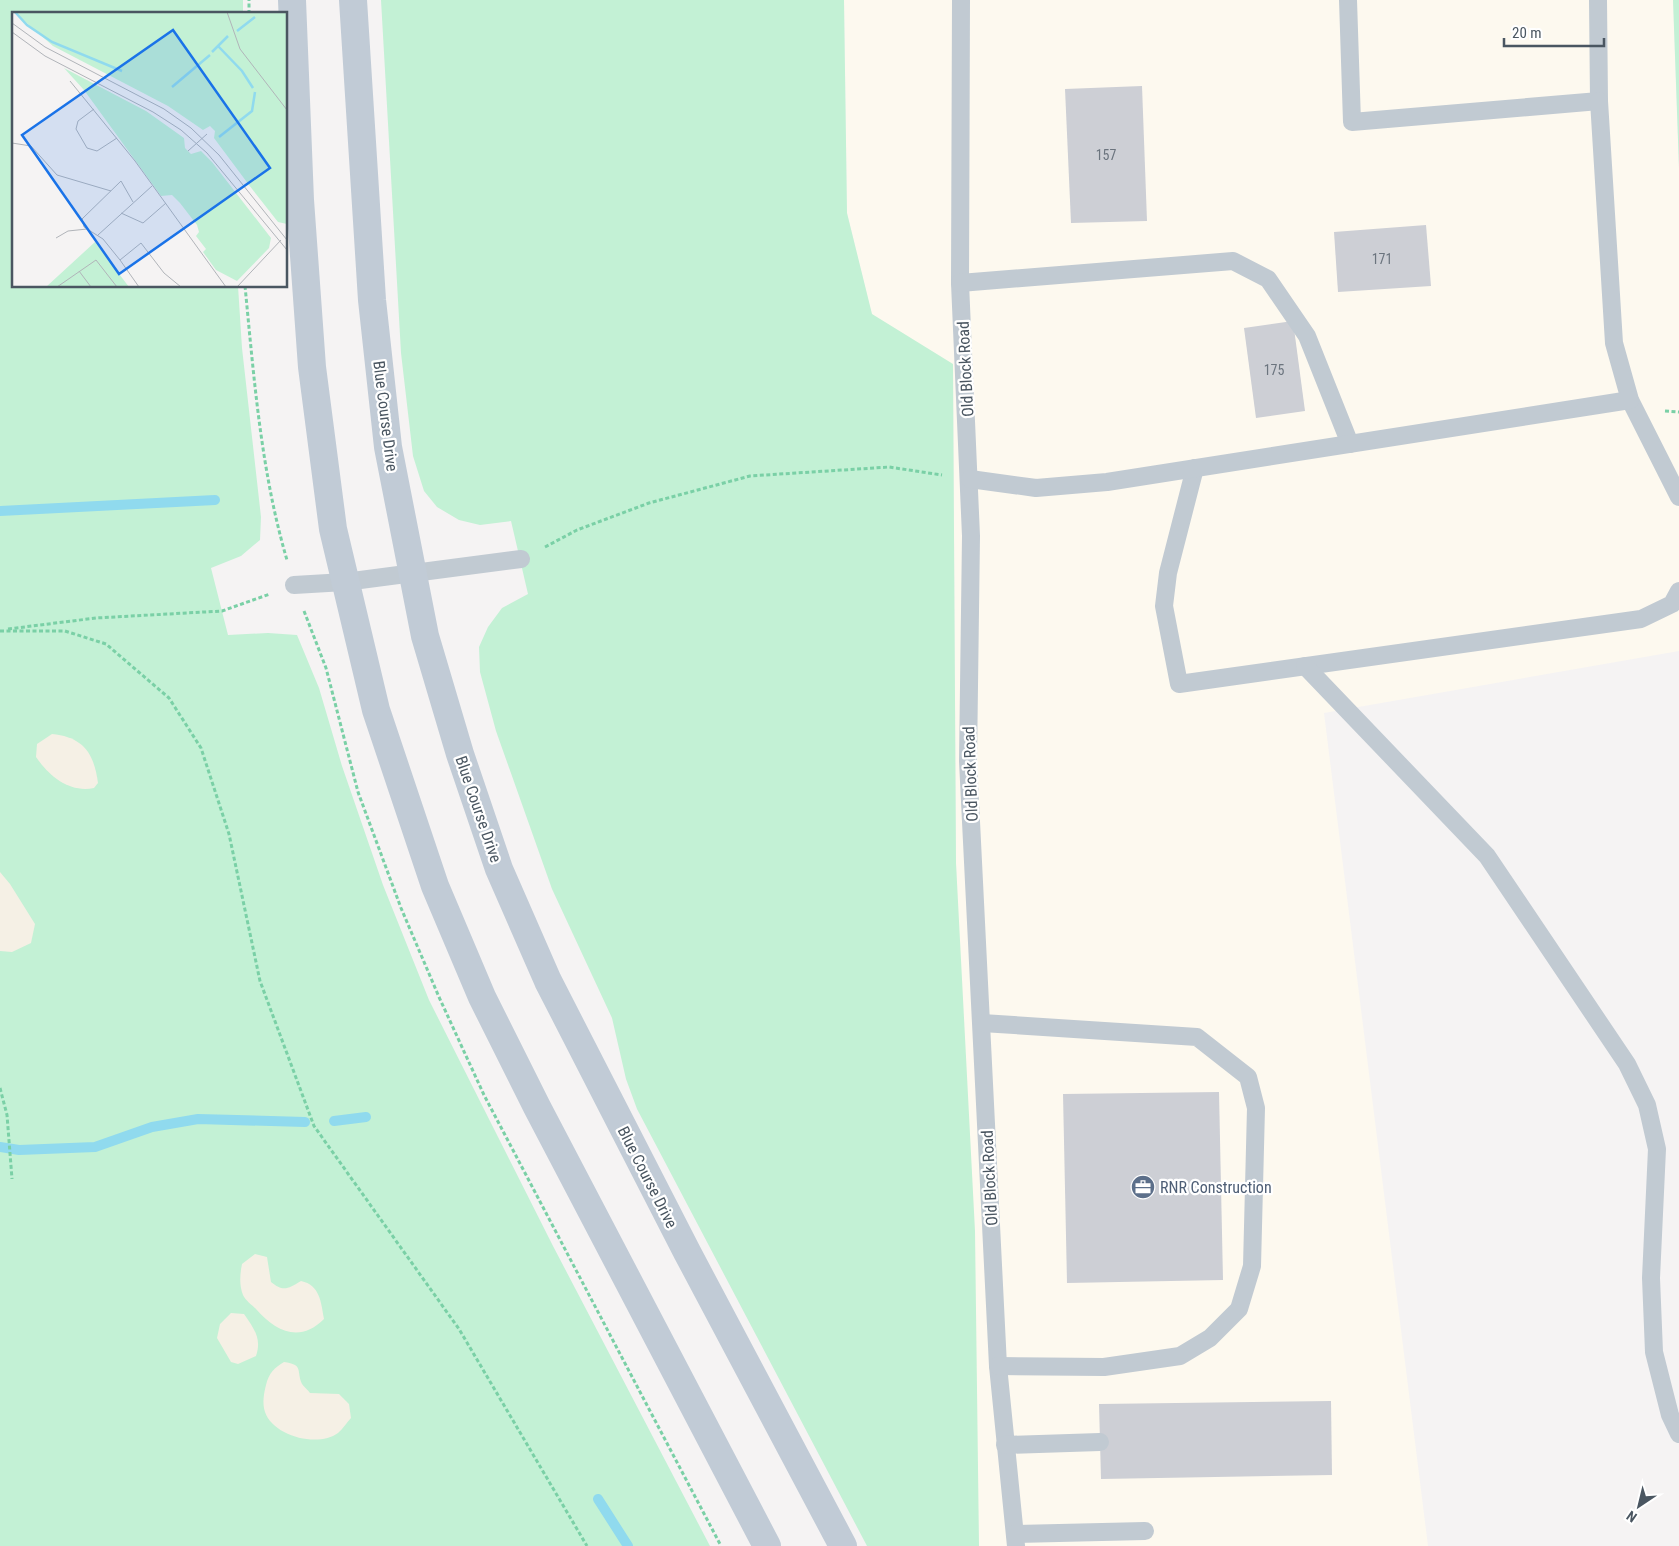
<svg xmlns="http://www.w3.org/2000/svg" width="1679" height="1546" font-family="'Roboto Condensed',sans-serif">
  <rect width="100%" height="100%" fill="#f5f3f3"/>
  <polygon fill="#fdf9ef" points="844,0 1673,0 1679,168 1679,651 1324,713 1428,1546 979,1546 956,863 953,365 872,315 847,213"/>
  <g fill="#c3f1d5">
    <polygon points="0,0 243,0 243,14 14,14 14,286 238,286 242,348 261,517 260,540 241,556 211,568 228,635 268,633 297,635 319,688 342,766 383,885 429,1000 553,1246 710,1546 0,1546"/>
    <polygon points="381,0 844,0 847,213 872,314 953,364 956,863 975,1231 979,1546 867,1546 637,1109 626,1079 612,1018 552,889 496,731 480,672 479,647 488,627 502,608 528,594 511,521 480,525 459,520 437,507 424,491 413,456 401,353"/>
    <polygon points="1673,0 1679,0 1679,168"/>
  </g>
  <g fill="#f5f0e5">
    <path d="M52,734c31,3 42,19 46,49l-4,5c-25,5 -45,-12 -58,-31l1,-13z"/>
    <polygon points="0,872 10,884 35,924 31,943 12,952 0,951"/>
    <path d="M255,1254l12,3 4,25c12,10 17,7 30,-1 19,4 20,21 23,38 -24,24 -48,13 -68,-10 -4,-4 -11,-9 -13,-14 -4,-10 -3,-21 -1,-31z"/>
    <path d="M231,1313l13,1c10,15 18,24 12,42l-18,8 -7,-2 -14,-24 3,-14z"/>
    <path d="M284,1362c20,3 12,8 18,22 2,3 6,6 8,9l29,1 10,10 2,14c-4,4 -8,11 -13,15 -20,15 -65,3 -73,-21 -3,-9 -1,-19 1,-27 3,-12 8,-17 18,-23z"/>
  </g>
  <g fill="none" stroke-linecap="round" stroke-linejoin="round">
    <g stroke="#90daee" stroke-width="10">
      <polyline points="0,511 215,500"/>
      <polyline points="334,1121 366,1117"/>
      <polyline points="0,1147 19,1150 95,1147 152,1127 198,1119 305,1122"/>
      <polyline points="598,1499 628,1546"/>
    </g>
  </g>
  <g fill="#cdcfd5">
    <polygon points="1142,86 1147,221 1071,223 1065,89"/>
    <polygon points="1426,225 1431,286 1338,292 1334,232"/>
    <polygon points="1293,321 1305,411 1256,418 1244,328"/>
    <polygon points="1219,1092 1223,1280 1067,1283 1063,1094"/>
    <polygon points="1331,1401 1332,1475 1101,1479 1099,1404"/>
  </g>
  <g fill="none" stroke-linecap="round" stroke-linejoin="round">
    <g stroke="#7ad0a6" stroke-width="3" stroke-dasharray="4 2.5" stroke-linecap="butt">
      <polyline points="249,14 249,0"/>
      <path d="M245,286c9,92 16,186 42,274"/>
      <polyline points="1665,411 1679,412"/>
      <polyline points="545,547 577,530 649,503 750,476 889,467 942,475"/>
      <polyline points="304,611 326,668 358,792 401,908 439,997 484,1095 721,1546"/>
      <polyline points="8,629 96,618 222,611 270,594"/>
      <polyline points="0,631 65,631 106,644 169,698 201,748 229,834 260,981 314,1126 459,1329 587,1546"/>
      <polyline points="0,1088 7,1115 12,1179"/>
    </g>
    <g stroke="#c1cad2" stroke-width="18">
      <polyline points="961,0 960,283 971,536 968,761 998,1366 1016,1546"/>
      <polyline points="1348,0 1352,122 1599,101 1598,0"/>
      <polyline points="1599,101 1614,343 1630,400 1679,497"/>
      <polyline points="960,283 1233,261 1268,279 1307,336 1350,444"/>
      <polyline points="1195,468 1168,573 1164,606 1179,684 1641,619 1672,604 1679,591"/>
      <polyline points="970,479 1036,488 1107,482 1630,400"/>
      <polyline points="294,585 345,582 521,559"/>
      <polyline points="1305,666 1487,856 1627,1064 1647,1105 1657,1149 1651,1278 1654,1352 1670,1415 1679,1434"/>
      <polyline points="982,1023 1197,1037 1248,1077 1256,1108 1252,1266 1239,1309 1210,1338 1180,1356 1104,1367 998,1366"/>
      <polyline points="1005,1445 1100,1442"/>
      <polyline points="1015,1534 1145,1531"/>
    </g>
    <g stroke="#c1cbd6" stroke-width="28">
      <polyline points="292,0 300,200 312,367 333,529 376,710 435,886 482,997 537,1107 767,1546"/>
      <polyline points="353,0 372,300 388,447 425,636 460,754 499,869 548,981 687,1252 843,1546"/>
    </g>
  </g>
  <defs>
    <g id="office-disc" transform="scale(1.25)"><circle r="9.5" fill="#5c6f8a" stroke="#fff"/><path d="M-6-3h4V-5.5h4V-3h4V5H-6ZM-1-4.5V-3h2v-1.5ZM-6 0V1H6V0Z" fill="#fff"/></g>
  </defs>
  <g fill-rule="evenodd">
    <use href="#office-disc" x="1143" y="1187"/>
  </g>
  <g text-anchor="middle" stroke-width="4.5" stroke-linejoin="round" paint-order="stroke">
    <g font-size="14" fill="#6b747e">
      <text x="1106" y="160">157</text>
      <text x="1382" y="264">171</text>
      <text x="1274" y="375">175</text>
    </g>
    <g font-size="16" fill="#4a5661" stroke="#fff">
      <text transform="translate(965 369) rotate(-93)" y="6">Old Block Road</text>
      <text transform="translate(386 416) rotate(83)" y="6">Blue Course Drive</text>
      <text transform="translate(970 774) rotate(-92)" y="6">Old Block Road</text>
      <text transform="translate(479 809) rotate(71)" y="6">Blue Course Drive</text>
      <text transform="translate(648 1177) rotate(63)" y="6">Blue Course Drive</text>
      <text transform="translate(989 1178) rotate(-93)" y="6">Old Block Road</text>
    </g>
    <g font-size="16" fill="#4e5e75" stroke="#fff" text-anchor="start">
      <text x="1160" y="1193">RNR Construction</text>
    </g>
  </g>
  <g transform="translate(12 12)">
    <rect width="275" height="275" fill="#f5f3f3"/>
    <path d="M2,0h273v212l-9,-2 -29,-37 -35,-47 1,-7 -5,-5 -7,4 -35,-24 -115,-60zM52,56l82,43 38,27 1,10 6,6 10,-3 11,11 59,76 -2,10 -32,33 -21,-11 -13,-18 3,-3 -10,-13 3,-4 -2,-7 -17,-22 -8,-8 -11,1 -77,-106zM83,230l34,45h-83z" fill="#c3f1d5"/>
    <path fill="none" stroke="#90daee" stroke-width="2.5" d="M3,0l12,13 25,17 70,29M225,19l18,-14M206,34l24,25 11,17M200,40l16,-16M160,75l38,-32M207,125l33,-26 3,-19"/>
    <path fill="none" stroke="#b1b4b9" stroke-width="1" d="M215,0l13,37 47,61M0,11l33,24 119,62 27,19 28,27 68,85M0,20l33,24 108,56 28,18 26,23 80,97M58,69l65,80 91,126M82,97l-16,12 -2,8 11,19 10,3 20,-13M0,131l19,3 26,29 54,16M176,139l19,-17M109,201l22,10 23,-20M86,223l54,-49M44,226l12,-7 19,-2M108,248l-17,-21 -19,-12 -2,-8 39,-38 12,21M67,259l12,16M45,275l39,-27 21,27M127,275l-19,-27 21,-17 23,30 17,14M225,275l44,-47"/>
    <path fill="#1a73e8" fill-opacity="0.15" stroke="#1a73e8" stroke-width="2.5" d="M161,18l97,138 -151,106 -97,-139z"/>
    <rect width="275" height="275" fill="none" stroke="#4a5661" stroke-width="2.5"/>
  </g>
  <g transform="translate(1639 1506) rotate(215)" stroke="#ffffff" stroke-width="4" paint-order="stroke">
  <path d="M0-4L9 19L0 12L-9 19Z" fill="#4a5661"/>
  <text y="-8" font-size="14" font-weight="bold" text-anchor="middle" fill="#4a5661">N</text>
  </g>
  <path d="M1504 38v8h100v-8" fill="none" stroke="#4a5661" stroke-width="2.5"/>
  <text x="1512" y="38" font-size="15" fill="#4a5661" stroke="#ffffff" stroke-width="4" paint-order="stroke">20 m</text>
</svg>
